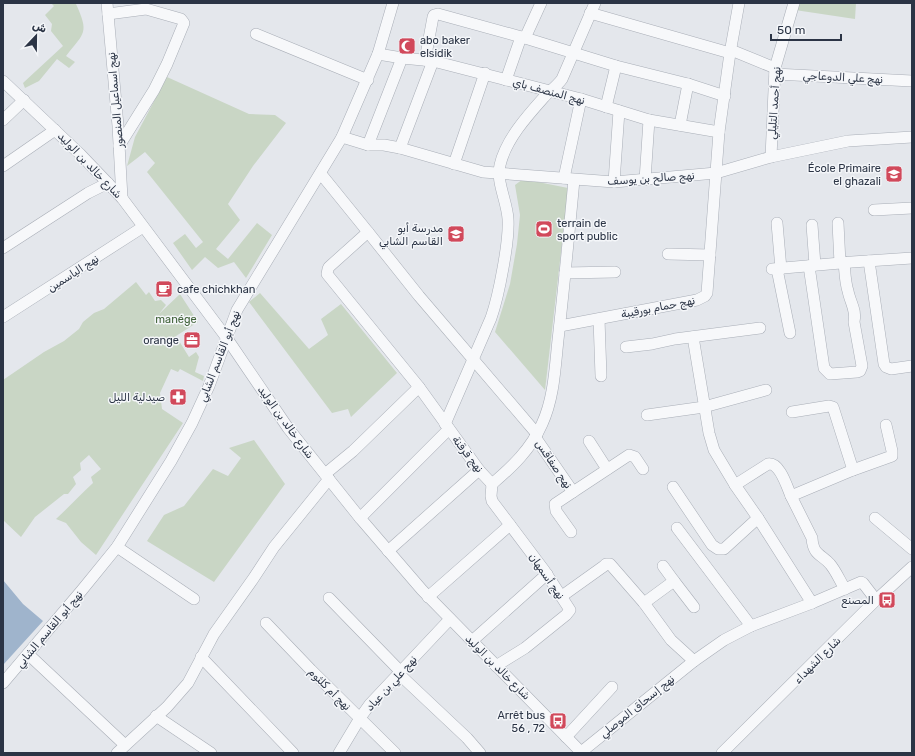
<svg xmlns="http://www.w3.org/2000/svg" width="915" height="756" font-family="Rubik,'Noto Sans Arabic',sans-serif">
  <rect width="100%" height="100%" fill="#e4e7ec"/>
  <g fill="#c9d6c5">
    <path d="M51,3l25,1c13,29 9,28 -10,52l9,6 -6,6 -12,-9 -18,22 -14,7 -2,-5 40,-37 -12,-15 1,-7 -7,-9 9,-9z"/>
    <polygon points="797,3 856,3 855,19 795,10"/>
    <polygon points="167,77 249,114 275,115 286,123 253,166 228,204 240,220 216,249 228,259 257,223 272,235 246,278 234,262 218,268 205,257 192,270 173,243 185,234 196,248 203,242 147,172 155,163 145,152 127,166 135,137"/>
    <polygon points="523,179 568,188 568,192 545,390 495,332 510,284 517,244 520,215 515,185"/>
    <path d="M136,282l10,13 3,-3 6,9 6,-1 5,5 -7,9 21,-20 18,28 -22,14 13,21 7,-5 3,5 -4,15 9,4 -1,5 -23,-12 -2,3 -7,-3 -11,24 2,16 21,14 -87,132 -15,-13 -15,-19 -10,-4c13,-12 24,-24 37,-36l-2,-6 10,-8 -12,-14 -9,8 1,7 -8,7 3,7 -8,10h-4l-29,23 -14,20 -18,-17v-140l41,-28 20,-11 15,-12 4,-7 11,-9 10,-4z"/>
    <polygon points="260,293 309,349 328,335 321,319 341,304 397,373 351,417 348,409 332,413 249,302"/>
    <polygon points="254,440 285,484 214,582 147,541 164,515 184,506 213,469 228,476 241,458 229,448"/>
  </g>
  <polygon fill="#9fb4cc" points="3,580 23,604 43,621 3,665"/>
  <g fill="none" stroke-linecap="round" stroke-linejoin="round">
    <g stroke="#a9aeb7" stroke-width="12">
      <g id="minor">
        <polyline points="107,3 118,126 122,198"/>
        <polyline points="590,13 730,53"/>
        <polyline points="108,14 146,9 181,19 184,23 167,64 154,90 119,146"/>
        <polyline points="256,34 368,80"/>
        <polyline points="525,38 541,3"/>
        <polyline points="731,50 775,68"/>
        <polyline points="378,54 402,58 433,61 581,99 649,120 719,132"/>
        <polyline points="425,60 433,17 434,15 438,14 525,38 616,66 688,84 725,96"/>
        <polyline points="775,74 912,81"/>
        <polyline points="506,80 521,37"/>
        <polyline points="3,81 80,154 122,198 226,337 288,428 360,518 422,590 582,753"/>
        <polyline points="606,107 616,66"/>
        <polyline points="3,120 24,100"/>
        <polyline points="680,125 688,84"/>
        <polyline points="342,137 368,145 384,145 400,148 483,172 614,182 716,173 771,157 848,141 912,137"/>
        <polyline points="368,145 402,58"/>
        <polyline points="400,148 433,61"/>
        <polyline points="771,157 775,68 794,3"/>
        <polyline points="454,164 485,73"/>
        <polyline points="3,166 55,130"/>
        <path d="M321,174l47,58 -39,35 -1,2 -1,5 92,113 60,83 13,14c20,-17 39,-35 50,-60 12,-26 13,-56 16,-84 6,-53 11,-107 16,-160"/>
        <polyline points="564,178 581,99"/>
        <polyline points="645,180 649,120"/>
        <polyline points="614,182 619,111"/>
        <polyline points="874,210 912,208"/>
        <polyline points="777,223 781,269"/>
        <polyline points="838,223 840,263"/>
        <polyline points="812,225 815,265"/>
        <polyline points="368,232 419,296 537,434"/>
        <polyline points="3,248 88,193 108,183"/>
        <polyline points="668,254 710,255"/>
        <polyline points="869,261 884,364 886,367 891,369 912,366"/>
        <path d="M809,266l15,102 6,6 27,-2 3,-1 2,-5 -8,-44c3,-11 -4,-20 -6,-31 -3,-9 -3,-19 -4,-29"/>
        <polyline points="772,269 852,262 912,258"/>
        <polyline points="777,269 790,333"/>
        <polyline points="565,273 615,272"/>
        <polyline points="3,317 143,227"/>
        <polyline points="599,319 601,376"/>
        <polyline points="560,326 697,300 705,296 707,293 719,132 730,53 739,3"/>
        <polyline points="693,337 709,433 714,450 735,485"/>
        <polyline points="626,347 652,344 675,339 760,328"/>
        <polyline points="792,412 829,406 833,407 853,470 892,456 892,451 886,425"/>
        <polyline points="647,415 704,407 766,390"/>
        <path d="M445,424l46,-106c6,-17 9,-33 12,-50 3,-17 6,-32 5,-49 -1,-18 -12,-37 -8,-54 6,-26 28,-50 45,-69 6,-6 12,-10 17,-17l33,-76"/>
        <polyline points="535,437 573,492 555,504 556,511 571,532"/>
        <polyline points="589,441 607,469"/>
        <polyline points="325,474 353,451 419,387"/>
        <polyline points="492,484 491,496 492,501 544,570 570,610 566,615 525,648 496,666"/>
        <polyline points="673,487 712,545 718,549 724,549 758,518"/>
        <polyline points="573,492 629,455 635,457 643,469"/>
        <path d="M791,496c-4,-9 -11,-34 -23,-32l-33,21 23,33 54,85"/>
        <polyline points="360,518 449,429"/>
        <polyline points="875,518 912,549"/>
        <polyline points="677,528 751,626"/>
        <polyline points="117,547 194,599"/>
        <polyline points="388,551 479,470"/>
        <polyline points="674,581 694,607"/>
        <path d="M845,589c-5,-8 -9,-18 -15,-25 -9,-10 -17,-9 -18,-26l-21,-42 62,-26"/>
        <polyline points="562,596 604,566 606,564 610,564 644,603 671,640 694,661 724,640 751,626 812,603 861,582 863,583 876,600"/>
        <polyline points="428,597 510,525"/>
        <polyline points="329,598 401,672"/>
        <polyline points="644,603 674,581 663,566"/>
        <polyline points="266,623 311,670 395,753"/>
        <polyline points="472,641 547,574"/>
        <polyline points="28,654 125,745"/>
        <polyline points="201,657 293,753"/>
        <polyline points="399,674 467,738 480,753"/>
        <polyline points="3,683 82,590 117,547 171,461 192,423 209,386 237,310 342,137 378,54 393,3"/>
        <polyline points="156,716 211,753"/>
        <polyline points="566,737 612,687"/>
        <polyline points="117,753 167,707 188,683 214,634 253,579 274,547 329,479"/>
        <polyline points="339,753 360,718 370,704 450,619"/>
        <polyline points="580,753 694,661"/>
        <polyline points="722,753 876,600 912,567"/>
      </g>
    </g>
    <use href="#minor" stroke="#f7f8fa" stroke-width="11"/>
  </g>
  <defs>
    <g id="mosque-square" transform="scale(0.9)"><rect x="-9" y="-9" width="18" height="18" rx="4" fill="#d1495b" stroke="#f4f6f9"/><path d="M3.5-4.9A6 6 0 1 0 3.5 4.9A5 5 0 1 1 3.5-4.9Z" fill="#fff"/></g>
    <g id="school-square" transform="scale(0.9)"><rect x="-9" y="-9" width="18" height="18" rx="4" fill="#d1495b" stroke="#f4f6f9"/><path d="M0-5L7-2L0 1L-7-2ZM-4 1L0 2.5L4 1V4Q0 6-4 4Z" fill="#fff"/></g>
    <g id="stadium-square" transform="scale(0.9)"><rect x="-9" y="-9" width="18" height="18" rx="4" fill="#d1495b" stroke="#f4f6f9"/><path d="M0-5a6.5 5 0 1 0 0 10a6.5 5 0 1 0 0-10ZM-3.5-1.8h7v3.6h-7Z" fill="#fff"/></g>
    <g id="cafe-square" transform="scale(0.9)"><rect x="-9" y="-9" width="18" height="18" rx="4" fill="#d1495b" stroke="#f4f6f9"/><path d="M-5.5-4.5H6V0H3Q3 3.5 0 3.5H-2.5Q-5.5 3.5-5.5 0ZM3-3.2v2h1.7v-2ZM-6 4.5H4V6H-6Z" fill="#fff"/></g>
    <g id="office-square" transform="scale(0.9)"><rect x="-9" y="-9" width="18" height="18" rx="4" fill="#d1495b" stroke="#f4f6f9"/><path d="M-6-3h4V-5.5h4V-3h4V5H-6ZM-1-4.5V-3h2v-1.5ZM-6 0V1H6V0Z" fill="#fff"/></g>
    <g id="pharmacy-square" transform="scale(0.9)"><rect x="-9" y="-9" width="18" height="18" rx="4" fill="#d1495b" stroke="#f4f6f9"/><path d="M-2-6h4v4h4v4h-4v4h-4v-4h-4v-4h4Z" fill="#fff"/></g>
    <g id="bus-square" transform="scale(0.9)"><rect x="-9" y="-9" width="18" height="18" rx="4" fill="#d1495b" stroke="#f4f6f9"/><path d="M-5-6H5V4H4V6H2V4H-2V6H-4V4H-5ZM-3.5-4V0h7V-4ZM-3.5 1.2v1.5H-2V1.2ZM2 1.2v1.5H3.5V1.2Z" fill="#fff"/></g>
  </defs>
  <g fill-rule="evenodd">
    <use href="#mosque-square" x="407" y="46"/>
    <use href="#school-square" x="894" y="174"/>
    <use href="#stadium-square" x="544" y="229"/>
    <use href="#school-square" x="456" y="234"/>
    <use href="#cafe-square" x="164" y="289"/>
    <use href="#office-square" x="192" y="340"/>
    <use href="#pharmacy-square" x="178" y="397"/>
    <use href="#bus-square" x="887" y="600"/>
    <use href="#bus-square" x="558" y="721"/>
  </g>
  <g text-anchor="middle" stroke-width="3" stroke-linejoin="round" paint-order="stroke">
    <g font-size="11" fill="#2b3445" stroke="#f4f6f9" text-anchor="end">
      <text x="420" y="44" text-anchor="start">abo baker<tspan x="420" dy="13">elsidik</tspan></text>
      <text x="881" y="172">École Primaire<tspan x="881" dy="13">el ghazali</tspan></text>
      <text x="557" y="227" text-anchor="start">terrain de<tspan x="557" dy="13">sport public</tspan></text>
      <text x="443" y="232">مدرسة أبو<tspan x="443" dy="13">القاسم الشابي</tspan></text>
      <text x="177" y="293" text-anchor="start">cafe chichkhan</text>
      <text x="179" y="344">orange</text>
      <text x="165" y="401">صيدلية الليل</text>
      <text x="874" y="604">المصنع</text>
      <text x="545" y="719">Arrêt bus<tspan x="545" dy="13">56 , 72</tspan></text>
    </g>
    <g font-size="11" fill="#2b3445" stroke="#f4f6f9">
      <text transform="translate(843 77) rotate(3)" y="4">نهج علي الدوعاجي</text>
      <text transform="translate(549 91) rotate(15)" y="4">نهج المنصف باي</text>
      <text transform="translate(115 100) rotate(-95)" y="4">نهج اسماعيل المنصور</text>
      <text transform="translate(774 103) rotate(-86)" y="4">نهج أحمد التليلي</text>
      <text transform="translate(90 165) rotate(46)" y="4">شارع خالد بن الوليد</text>
      <text transform="translate(651 178) rotate(-4)" y="4">نهج صالح بن يوسف</text>
      <text transform="translate(73 273) rotate(-33)" y="4">نهج الياسمين</text>
      <text transform="translate(658 307) rotate(-11)" y="4">نهج حمام بورقيبة</text>
      <text transform="translate(219 356) rotate(-69)" y="4">نهج أبو القاسم الشابي</text>
      <text transform="translate(286 422) rotate(54)" y="4">شارع خالد بن الوليد</text>
      <text transform="translate(468 454) rotate(52)" y="4">نهج قرقنة</text>
      <text transform="translate(554 464) rotate(56)" y="4">نهج صفاقس</text>
      <text transform="translate(547 576) rotate(55)" y="4">نهج أسمهان</text>
      <text transform="translate(49 629) rotate(-50)" y="4">نهج أبو القاسم الشابي</text>
      <text transform="translate(817 660) rotate(-45)" y="4">شارع الشهداء</text>
      <text transform="translate(498 667) rotate(45)" y="4">شارع خالد بن الوليد</text>
      <text transform="translate(391 683) rotate(-48)" y="4">نهج علي بن عياد</text>
      <text transform="translate(330 689) rotate(45)" y="4">نهج أم كلثوم</text>
      <text transform="translate(637 706) rotate(-39)" y="4">نهج إسحاق الموصلي</text>
    </g>
    <g font-size="11" fill="#3f6138" stroke="#f4f6f9">
      <text x="176" y="323">manége</text>
    </g>
  </g>
  <rect width="915" height="756" fill="none" stroke="#2b3445" stroke-width="8"/>
  <g transform="translate(36 36) rotate(22)" stroke="#f4f6f9" stroke-width="3" paint-order="stroke">
  <path d="M0-3L7 15L0 10L-7 15Z" fill="#2b3445"/>
  <text y="-6" font-size="11" font-weight="bold" text-anchor="middle" fill="#2b3445">ش</text>
  </g>
  <path d="M771 34v6h70v-6" fill="none" stroke="#2b3445" stroke-width="2"/>
  <text x="777" y="34" font-size="12" fill="#2b3445" stroke="#f4f6f9" stroke-width="3" paint-order="stroke">50 m</text>
</svg>
